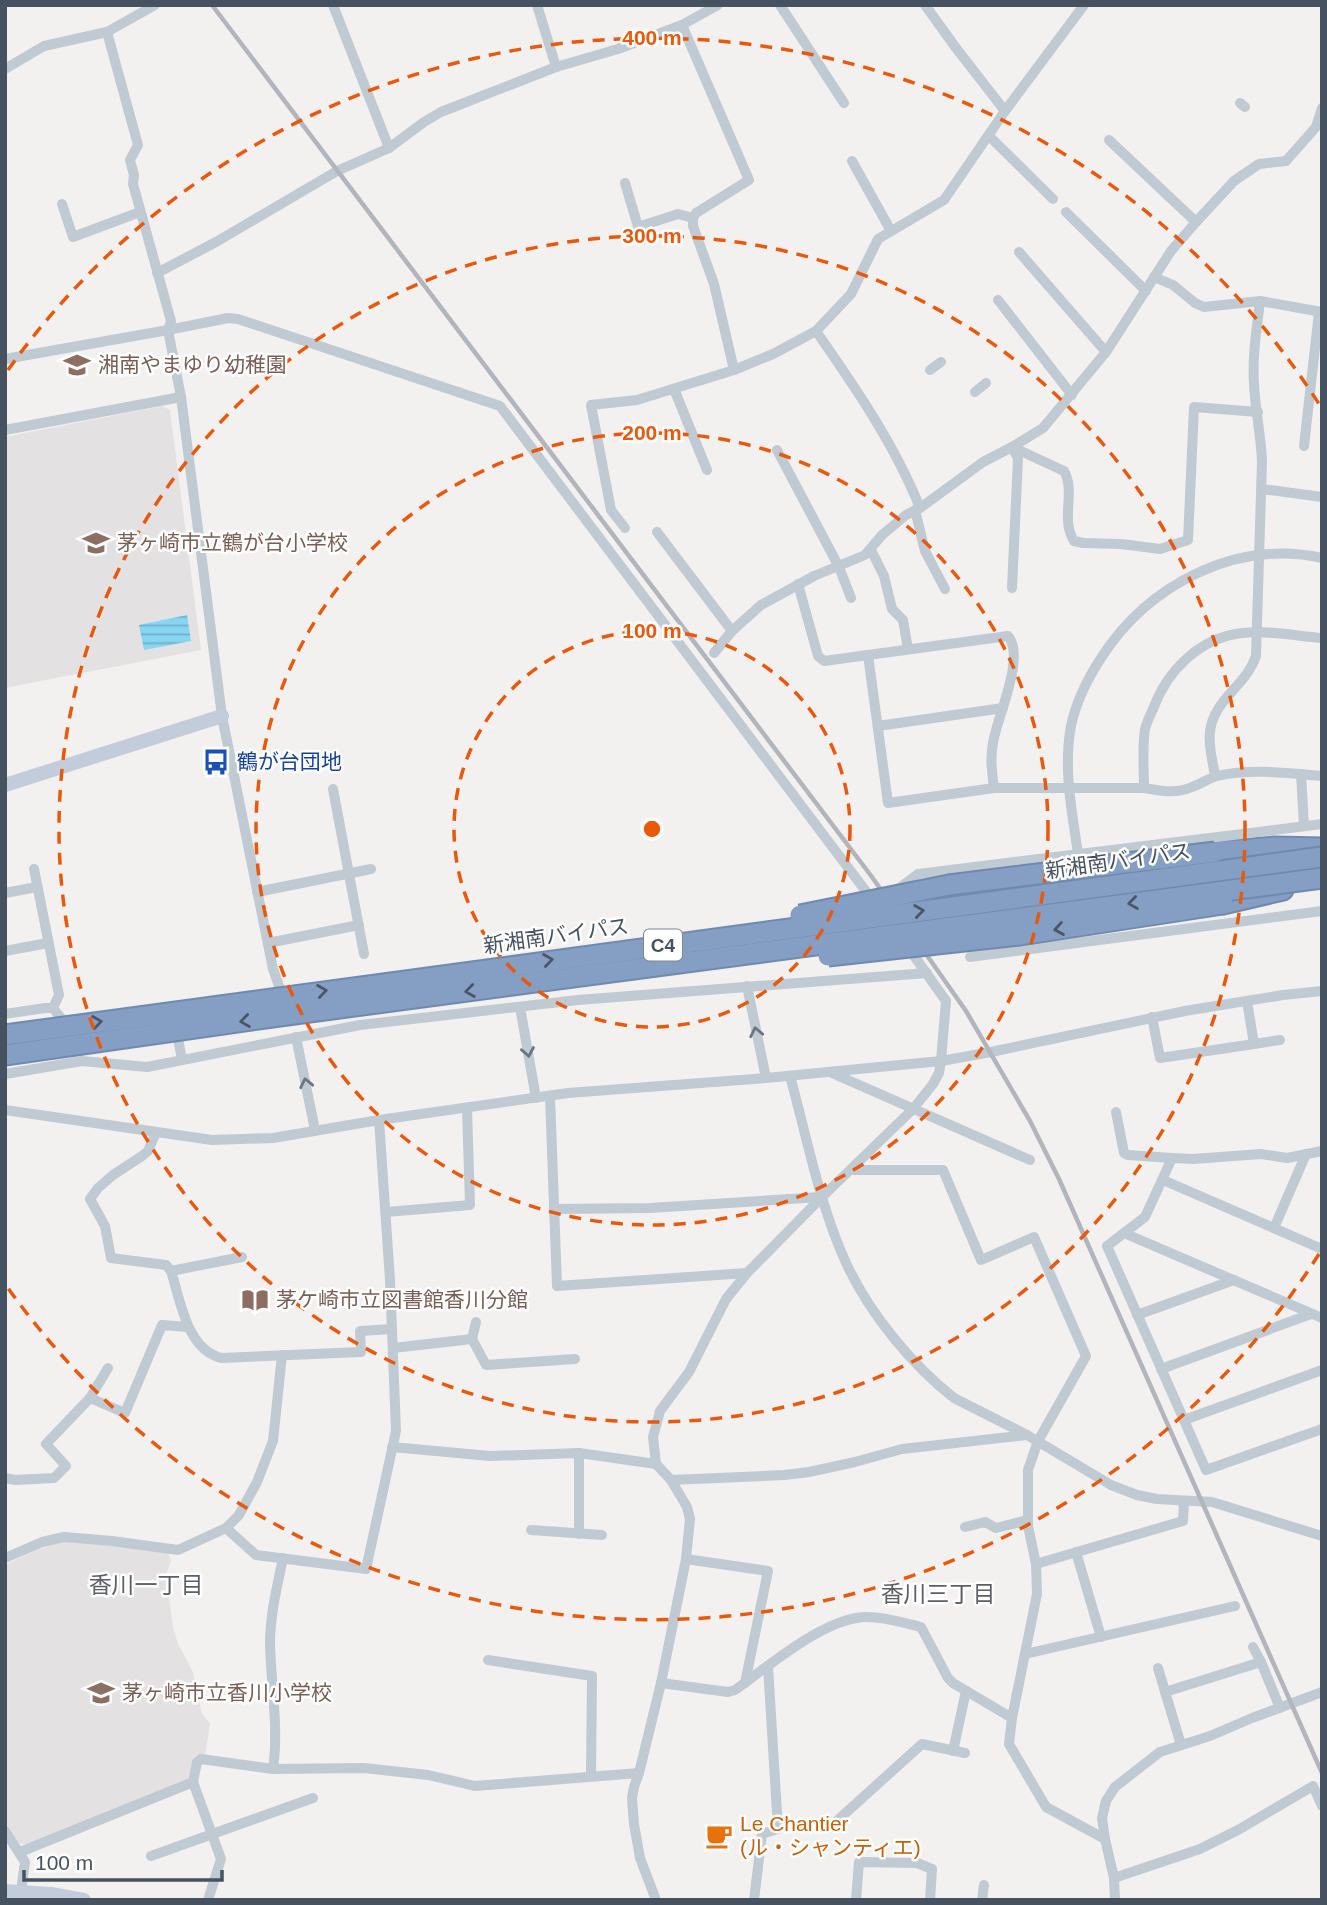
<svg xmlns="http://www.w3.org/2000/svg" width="1327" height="1905" font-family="Helvetica,'Noto Sans JP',sans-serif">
  <defs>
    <pattern id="water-rules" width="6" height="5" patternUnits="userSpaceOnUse" patternTransform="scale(1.75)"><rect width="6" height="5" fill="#86d5f3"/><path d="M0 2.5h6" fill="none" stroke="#6fafc8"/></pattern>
  </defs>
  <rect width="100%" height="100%" fill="#f3f0f0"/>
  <g fill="#e4e1e2">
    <polygon points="162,406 170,410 201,650 5,688 5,437"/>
    <polygon points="68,1541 168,1552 171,1561 166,1574 173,1627 178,1644 193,1672 202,1714 210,1724 205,1756 197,1755 193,1758 188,1780 27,1844 19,1844 5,1821 5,1565 38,1549"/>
  </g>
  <polygon fill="url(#water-rules)" points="187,615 191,641 144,650 139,625"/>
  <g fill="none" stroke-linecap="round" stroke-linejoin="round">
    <g stroke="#7089af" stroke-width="23">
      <g id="highway">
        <polyline points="1215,852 1274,847 1322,848"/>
        <polyline points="1223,904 1283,890"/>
      </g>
    </g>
    <g stroke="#c0cad3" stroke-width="10">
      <polyline points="333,5 389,148"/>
      <polyline points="537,5 556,67"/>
      <polyline points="780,5 844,103"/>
      <polyline points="925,5 956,48 1005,111"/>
      <polyline points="682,25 749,180 696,213 693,218 693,226 714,284 734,370"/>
      <polyline points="107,32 138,145 130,160 134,175 133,184 171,321 168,330 181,397 222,716 273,969 284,1000"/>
      <polyline points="5,69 44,46 107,32 155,5"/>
      <polyline points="1240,103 1245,107"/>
      <polyline points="989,136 1053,199"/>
      <polyline points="1109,140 1196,222"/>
      <polyline points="852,161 891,231"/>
      <polyline points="625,183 642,240"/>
      <polyline points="62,204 73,237 140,212"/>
      <polyline points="1066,212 1146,291"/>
      <polyline points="638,227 678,214 693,218"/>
      <polyline points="1019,252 1106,352"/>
      <polyline points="157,273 216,242 337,171 389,148 424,122 441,112 556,67 618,49 682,25 718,5"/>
      <polyline points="1154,277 1173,285 1195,303 1204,307 1260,301 1322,312"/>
      <polyline points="998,300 1072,395"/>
      <path d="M816,331c39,56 79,114 104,177"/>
      <polyline points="5,359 168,330 228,318 238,319 500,406 874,902"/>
      <polyline points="930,370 941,362"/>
      <polyline points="674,389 707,470"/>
      <polyline points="975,392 986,383"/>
      <polyline points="5,430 181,397"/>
      <polyline points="1304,446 1319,312"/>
      <path d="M1012,447l52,24c12,21 -4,48 10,70l9,2 38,1 39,5 28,-9 6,-133 64,5"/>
      <polyline points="1012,447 1018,458 1012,588"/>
      <polyline points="777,450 839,567 851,598"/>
      <polyline points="1262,489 1322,497"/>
      <polyline points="915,510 925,551 945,589"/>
      <polyline points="625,528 611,510 591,405 637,400 734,370 773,354 816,331 851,294 878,239 944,200 1005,111 1084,5"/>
      <polyline points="657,532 732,631 761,605 814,576 865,555 882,535 906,515 920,508 983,462 1012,447 1043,428 1106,352 1171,251 1196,222 1234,181 1259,164 1286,161 1316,127 1322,108"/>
      <polyline points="871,550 884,576 892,609 903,620 908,649"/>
      <path d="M798,584l20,72 6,5 44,-6 20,148 106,-15h150c16,3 32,6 48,-1 9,-3 17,-9 25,-11 35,-8 70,-3 105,0"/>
      <polyline points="714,653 732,631"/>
      <path d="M868,655l140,-19c18,21 -11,81 -15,107 -3,15 -1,30 1,45"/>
      <polyline points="878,726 1003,708"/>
      <polyline points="1301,774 1304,826"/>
      <path d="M1215,776c-2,-14 -7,-30 -5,-44 3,-32 36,-46 46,-76l6,-195c-1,-26 -7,-52 -8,-77 -2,-28 3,-56 6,-83"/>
      <path d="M1144,788c0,-19 -2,-40 1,-59 2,-7 5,-14 8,-20 14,-38 46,-71 89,-76 26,-3 54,3 80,5"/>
      <polyline points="333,789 364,954"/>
      <path d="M1078,854c-6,-43 -15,-85 -7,-128 5,-24 17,-48 30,-68 47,-73 134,-119 221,-100"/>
      <polyline points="34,869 59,995 53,1008"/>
      <polyline points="902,886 918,874 1322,824"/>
      <polyline points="257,892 371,869"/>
      <polyline points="5,893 37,887"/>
      <polyline points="997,933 1000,953 1322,911"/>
      <polyline points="268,943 359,925"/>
      <polyline points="5,951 48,943"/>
      <polyline points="970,957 1000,953"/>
      <polyline points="747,986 766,1078"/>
      <polyline points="520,1007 536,1098"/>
      <polyline points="5,1014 45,1008 53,1008 69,1028"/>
      <polyline points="1152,1017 1160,1058 1254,1044 1247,1001"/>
      <polyline points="176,1028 182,1060"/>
      <polyline points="296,1037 315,1130"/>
      <polyline points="1254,1044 1280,1040"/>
      <polyline points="832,1073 1030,1160"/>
      <polyline points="5,1074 82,1061 147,1067 360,1025 578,1000 927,973"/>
      <path d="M790,1076c17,62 30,131 57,189 23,49 65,100 107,133l73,37 84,50 26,10 20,4 55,3 110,34"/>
      <polyline points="550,1096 557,1286 747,1273"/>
      <polyline points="5,1110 212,1140 273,1138 379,1120 568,1093 766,1078 941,1061 991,1052 1185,1011 1283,995 1322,991"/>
      <polyline points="1116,1112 1124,1153 1128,1155 1172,1158"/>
      <path d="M156,1132l-8,19 -6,5 -29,19 -15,13 -8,11 15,27 6,32 55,7 5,6c9,28 16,80 51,87l139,-6 -1,-21 32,-2"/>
      <polyline points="851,1170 943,1170 981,1260 1034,1237 1086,1356 1038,1441 1028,1470 1028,1526 1036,1564 1037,1594 1012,1718 1009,1744 1046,1807 1105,1839"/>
      <polyline points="1163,1180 1322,1249"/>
      <polyline points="554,1209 650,1208 822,1197"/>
      <polyline points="386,1212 470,1205 467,1108"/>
      <polyline points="1274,1228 1306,1154"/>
      <polyline points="1124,1233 1145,1217 1172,1158 1193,1159 1261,1154 1287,1158 1322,1151"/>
      <polyline points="171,1271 242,1257"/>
      <polyline points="1137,1315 1234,1280"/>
      <polyline points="1322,1318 1124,1233 1107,1246 1206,1470 1322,1429"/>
      <polyline points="472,1339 486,1365 575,1359"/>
      <polyline points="393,1348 472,1339 476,1322"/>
      <polyline points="1161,1369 1311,1314"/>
      <polyline points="90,1398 125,1413 162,1325 188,1327"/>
      <polyline points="1184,1420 1322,1370"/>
      <polyline points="392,1447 490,1456 579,1453 656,1464"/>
      <polyline points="579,1453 579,1534"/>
      <polyline points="5,1478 15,1480 54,1478 66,1466 46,1444 90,1398 108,1368"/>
      <polyline points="671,1480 784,1475 809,1472 855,1462 902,1449 1027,1435"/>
      <polyline points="965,1527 985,1522 996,1528 1028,1520"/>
      <polyline points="226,1528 256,1555 366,1569 396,1431 390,1280 379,1120"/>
      <polyline points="531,1530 602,1535"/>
      <polyline points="1076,1552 1101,1637"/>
      <polyline points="5,1558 42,1542 64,1537 112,1541 178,1550 226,1528 239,1515 257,1482 273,1441 282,1355"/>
      <polyline points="686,1559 768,1571 745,1683"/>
      <polyline points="1036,1564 1183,1521 1184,1501"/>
      <polyline points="1253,1647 1261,1662 1280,1708"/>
      <polyline points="1025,1654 1235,1606"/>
      <polyline points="488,1660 592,1676 591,1776"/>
      <polyline points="1158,1668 1181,1745"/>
      <path d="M661,1683l67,9 7,-2c34,-24 90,-73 132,-73 18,0 37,6 54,10l27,51 5,5 59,35"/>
      <polyline points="1165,1692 1261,1662"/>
      <polyline points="953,1751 966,1691"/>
      <path d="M273,1769c6,-42 -2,-83 -3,-125 0,-29 7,-57 13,-86"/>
      <polyline points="193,1782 221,1859 208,1900"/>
      <polyline points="829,1828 922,1744 965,1753"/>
      <polyline points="5,1831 25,1862 21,1891"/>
      <polyline points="20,1852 193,1782 197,1762 201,1759 273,1769 364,1768 428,1775 475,1786 639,1773"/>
      <polyline points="151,1856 313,1798"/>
      <polyline points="1114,1878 1200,1849 1238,1830 1313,1786 1322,1806"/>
      <polyline points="656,1900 640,1858 634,1824 632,1798 634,1787 639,1773 661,1683 686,1559 690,1519 687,1507 671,1480 656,1464 653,1437 660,1411 689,1372 726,1299 747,1273 822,1197 913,1109 933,1084 939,1073 941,1061 946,1001 907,946"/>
      <polyline points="754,1900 762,1834 778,1829 768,1666"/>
      <polyline points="856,1900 859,1862 917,1863 932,1869 930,1900"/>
      <polyline points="982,1900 984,1885"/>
      <polyline points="1115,1900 1114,1878 1105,1839 1102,1818 1106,1801 1115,1787 1160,1752 1210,1736 1252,1718 1322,1692"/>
    </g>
    <g stroke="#c2ccdb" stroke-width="14">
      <polyline points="5,785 222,716"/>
      <polyline points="5,1891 51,1894 84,1900"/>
    </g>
    <use href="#highway" stroke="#859ec3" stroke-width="19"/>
    <polyline stroke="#b2b5bb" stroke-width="4.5" points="212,5 872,877 966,1011 1030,1121 1059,1179 1322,1773"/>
    <g stroke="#7089af" stroke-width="23" stroke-linecap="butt">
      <g id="highway-bridge">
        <polyline points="800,915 949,885 1215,852"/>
        <polyline points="828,956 1020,935 1223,904"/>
        <polyline points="5,1035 1322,857"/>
        <polyline points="5,1055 287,1015 1322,878"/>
      </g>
    </g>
    <use href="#highway-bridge" stroke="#859ec3" stroke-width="19"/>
  </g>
  <defs><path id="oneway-chevron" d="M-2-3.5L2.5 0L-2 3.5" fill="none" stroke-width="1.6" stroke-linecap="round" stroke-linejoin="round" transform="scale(1.75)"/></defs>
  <g stroke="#4a5665">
    <use href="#oneway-chevron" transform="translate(1133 903) rotate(172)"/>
    <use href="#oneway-chevron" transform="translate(919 911) rotate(-8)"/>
    <use href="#oneway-chevron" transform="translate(1059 929) rotate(171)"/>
    <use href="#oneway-chevron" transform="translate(548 960) rotate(-8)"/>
    <use href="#oneway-chevron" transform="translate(322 991) rotate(-8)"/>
    <use href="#oneway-chevron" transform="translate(470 991) rotate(172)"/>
    <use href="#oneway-chevron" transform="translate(245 1021) rotate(172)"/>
    <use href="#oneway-chevron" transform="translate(97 1022) rotate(-8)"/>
  </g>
  <g stroke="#6b7682">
    <use href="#oneway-chevron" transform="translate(756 1032) rotate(-102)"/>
    <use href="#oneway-chevron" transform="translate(528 1052) rotate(80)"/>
    <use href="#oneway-chevron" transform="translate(306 1083) rotate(-102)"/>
  </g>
  <g fill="none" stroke="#e8590c" stroke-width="3.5" stroke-dasharray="12 9">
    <circle cx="652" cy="829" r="198"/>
    <circle cx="652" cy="829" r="396"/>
    <circle cx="652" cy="829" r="593"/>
    <path d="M1319 1254A791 791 0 0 1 8 1288M8 370A791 791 0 0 1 1319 404"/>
  </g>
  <defs>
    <g id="school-bare" transform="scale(2.1)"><path d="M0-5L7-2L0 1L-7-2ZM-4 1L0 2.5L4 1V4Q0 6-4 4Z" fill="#8d6e63" stroke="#fff" stroke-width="2.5" paint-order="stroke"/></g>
    <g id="bus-bare" transform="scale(2.1)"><path d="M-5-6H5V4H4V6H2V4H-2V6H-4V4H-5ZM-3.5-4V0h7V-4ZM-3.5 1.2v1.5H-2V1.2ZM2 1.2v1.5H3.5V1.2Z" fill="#1a4fb4" stroke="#fff" stroke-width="2.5" paint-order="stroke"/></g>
    <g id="library-bare" transform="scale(2.1)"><path d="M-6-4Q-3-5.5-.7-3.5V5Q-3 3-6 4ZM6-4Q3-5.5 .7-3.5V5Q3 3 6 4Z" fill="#8d6e63" stroke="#fff" stroke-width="2.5" paint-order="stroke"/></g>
    <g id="cafe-bare" transform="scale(2.1)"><path d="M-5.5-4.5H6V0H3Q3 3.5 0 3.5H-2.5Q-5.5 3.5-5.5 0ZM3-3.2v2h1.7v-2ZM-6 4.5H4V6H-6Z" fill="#e8710a" stroke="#fff" stroke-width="2.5" paint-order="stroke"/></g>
  </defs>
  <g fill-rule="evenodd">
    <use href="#school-bare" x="77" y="365"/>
    <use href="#school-bare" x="96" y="543"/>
    <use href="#bus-bare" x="216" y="762"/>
    <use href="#library-bare" x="255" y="1300"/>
    <use href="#school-bare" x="101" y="1693"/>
    <use href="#cafe-bare" x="719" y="1836"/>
  </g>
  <g text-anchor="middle" stroke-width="5" stroke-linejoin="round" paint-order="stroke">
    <rect fill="#fff" stroke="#7e8690" stroke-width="2" x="644" y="929.5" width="38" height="31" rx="5"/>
    <g font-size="19" font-weight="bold" fill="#475260">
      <text x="663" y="952">C4</text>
    </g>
    <g font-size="21" fill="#785e54" stroke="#fff" text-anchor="start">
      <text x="98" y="372">湘南やまゆり幼稚園</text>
      <text x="117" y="550">茅ヶ崎市立鶴が台小学校</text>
      <text x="276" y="1307">茅ケ崎市立図書館香川分館</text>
      <text x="122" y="1700">茅ヶ崎市立香川小学校</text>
    </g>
    <g font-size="21" fill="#164399" stroke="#fff" text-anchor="start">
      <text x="237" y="769">鶴が台団地</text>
    </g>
    <g font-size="21" fill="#475260" stroke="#fff">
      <text transform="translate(1118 861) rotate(-8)" y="7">新湘南バイパス</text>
      <text transform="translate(556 936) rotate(-8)" y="7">新湘南バイパス</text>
    </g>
    <g font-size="21" fill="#c56008" stroke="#fff" text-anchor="start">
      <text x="740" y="1831">Le Chantier<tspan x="740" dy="24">(ル・シャンティエ)</tspan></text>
    </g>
    <g font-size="23" fill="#5c6066" stroke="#fff">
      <text x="146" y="1593">香川一丁目</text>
      <text x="938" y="1602">香川三丁目</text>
    </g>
  </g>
  <circle cx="652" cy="829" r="10" fill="#e8590c" stroke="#fff" stroke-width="3.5"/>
  <g font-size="21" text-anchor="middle" font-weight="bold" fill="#e8590c" stroke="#fff" stroke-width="5" stroke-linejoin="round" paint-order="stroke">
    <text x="652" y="45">400 m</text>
    <text x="652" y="243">300 m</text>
    <text x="652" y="440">200 m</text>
    <text x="652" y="638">100 m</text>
  </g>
  <rect width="1327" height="1905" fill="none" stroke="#475260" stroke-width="14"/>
  <path d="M24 1870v10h198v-10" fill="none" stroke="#475260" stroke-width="3.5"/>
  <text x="35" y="1870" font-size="21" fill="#475260" stroke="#ffffff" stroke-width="5" paint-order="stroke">100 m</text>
</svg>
